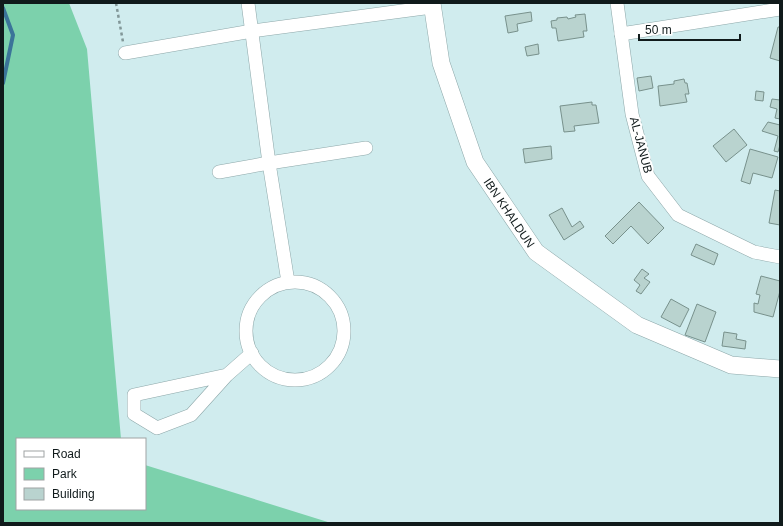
<svg xmlns="http://www.w3.org/2000/svg" width="783" height="526" font-family="Arial,sans-serif">
  <rect width="100%" height="100%" fill="#d0ecee"/>
  <polygon fill="#7cd1ac" points="3,3 69,3 87,49 121,439 17,439 17,509 145,509 145,465 331,523 3,523"/>
  <g fill="none" stroke-linecap="round" stroke-linejoin="round">
    <polyline stroke="#3b7499" stroke-width="4" points="3,8 13,35 3,83"/>
  </g>
  <g fill="#b9d3cf" stroke="#78918c">
    <polygon points="531,12 532,21 517,24 518,31 508,33 505,16"/>
    <polygon points="585,14 587,31 583,31 584,37 558,41 556,28 552,28 551,21 557,20 557,18 567,17 568,19 576,17 575,15"/>
    <polygon points="778,27 780,27 780,61 770,58"/>
    <polygon points="538,44 539,54 527,56 525,47"/>
    <polygon points="651,76 653,88 639,91 637,78"/>
    <polygon points="684,79 685,83 687,83 689,94 685,94 687,102 660,106 658,86 674,84 674,81"/>
    <polygon points="756,91 764,92 763,101 755,100"/>
    <polygon points="772,99 780,100 780,119 775,118 777,109 770,107"/>
    <polygon points="592,102 592,105 596,105 599,123 574,126 575,131 564,132 560,106"/>
    <polygon points="768,122 780,125 780,145 778,152 774,151 778,136 762,131"/>
    <polygon points="734,129 747,145 726,162 713,146"/>
    <polygon points="551,146 552,159 525,163 523,149"/>
    <polygon points="750,149 778,157 772,178 753,173 750,184 741,181"/>
    <polygon points="775,190 780,191 780,225 769,223"/>
    <polygon points="639,202 664,228 648,244 631,226 613,244 605,236"/>
    <polygon points="562,208 572,227 580,221 584,227 564,240 549,215"/>
    <polygon points="696,244 718,254 714,265 691,255"/>
    <polygon points="642,269 649,274 644,278 650,282 641,294 636,291 640,285 634,280"/>
    <polygon points="761,276 780,281 780,291 773,317 754,312 754,303 758,304 760,295 756,294"/>
    <polygon points="671,299 689,309 680,327 661,317"/>
    <polygon points="697,304 716,312 705,342 685,335"/>
    <polygon points="724,332 737,334 736,339 746,341 745,349 722,346"/>
  </g>
  <g fill="none" stroke-linecap="round" stroke-linejoin="round">
    <g stroke="#8da7a9" stroke-width="14">
      <g id="minor">
        <polyline points="248,3 269,163 288,282"/>
        <polyline points="617,3 632,114 648,176 678,215 754,252 780,257"/>
        <polyline points="621,34 780,9"/>
        <polyline points="125,53 252,31 432,7"/>
        <polyline points="219,172 269,163 366,148"/>
        <circle cx="295" cy="331" r="49"/>
        <polyline points="227,375 191,415 157,428 134,414 134,395 227,375 252,353"/>
      </g>
    </g>
    <g stroke="#8da7a9" stroke-width="18">
      <polyline id="tertiary" points="432,3 441,63 475,162 536,252 637,325 731,365 780,369"/>
    </g>
    <polyline stroke="#829798" stroke-width="2.5" stroke-dasharray="3 3" stroke-linecap="butt" points="116,3 123,42"/>
    <use href="#minor" stroke="#fff" stroke-width="13"/>
    <use href="#tertiary" stroke="#fff" stroke-width="17"/>
  </g>
  <g text-anchor="middle" stroke-width="4" stroke-linejoin="round" paint-order="stroke">
    <g font-size="12" fill="#101a1b" stroke="#fff">
      <text transform="translate(641 145) rotate(75)" y="4">AL-JANUB</text>
      <text transform="translate(509 213) rotate(56)" y="4">IBN KHALDUN</text>
    </g>
  </g>
  <rect width="783" height="526" fill="none" stroke="#101a1b" stroke-width="8"/>
  <rect x="16" y="438" width="130" height="72" fill="#ffffff" stroke="#9fa3a4"/>
  <rect x="24" y="451" width="20" height="6" fill="#ffffff" stroke="#9fa3a4"/>
  <text x="52" y="458" font-size="12" fill="#101a1b">Road</text>
  <rect x="24" y="468" width="20" height="12" fill="#7cd1ac" stroke="#9fa3a4"/>
  <text x="52" y="478" font-size="12" fill="#101a1b">Park</text>
  <rect x="24" y="488" width="20" height="12" fill="#b9d3cf" stroke="#9fa3a4"/>
  <text x="52" y="498" font-size="12" fill="#101a1b">Building</text>
  <path d="M639 34v6h101v-6" fill="none" stroke="#101a1b" stroke-width="2"/>
  <text x="645" y="34" font-size="12" fill="#101a1b" stroke="#ffffff" stroke-width="3" paint-order="stroke">50 m</text>
</svg>
